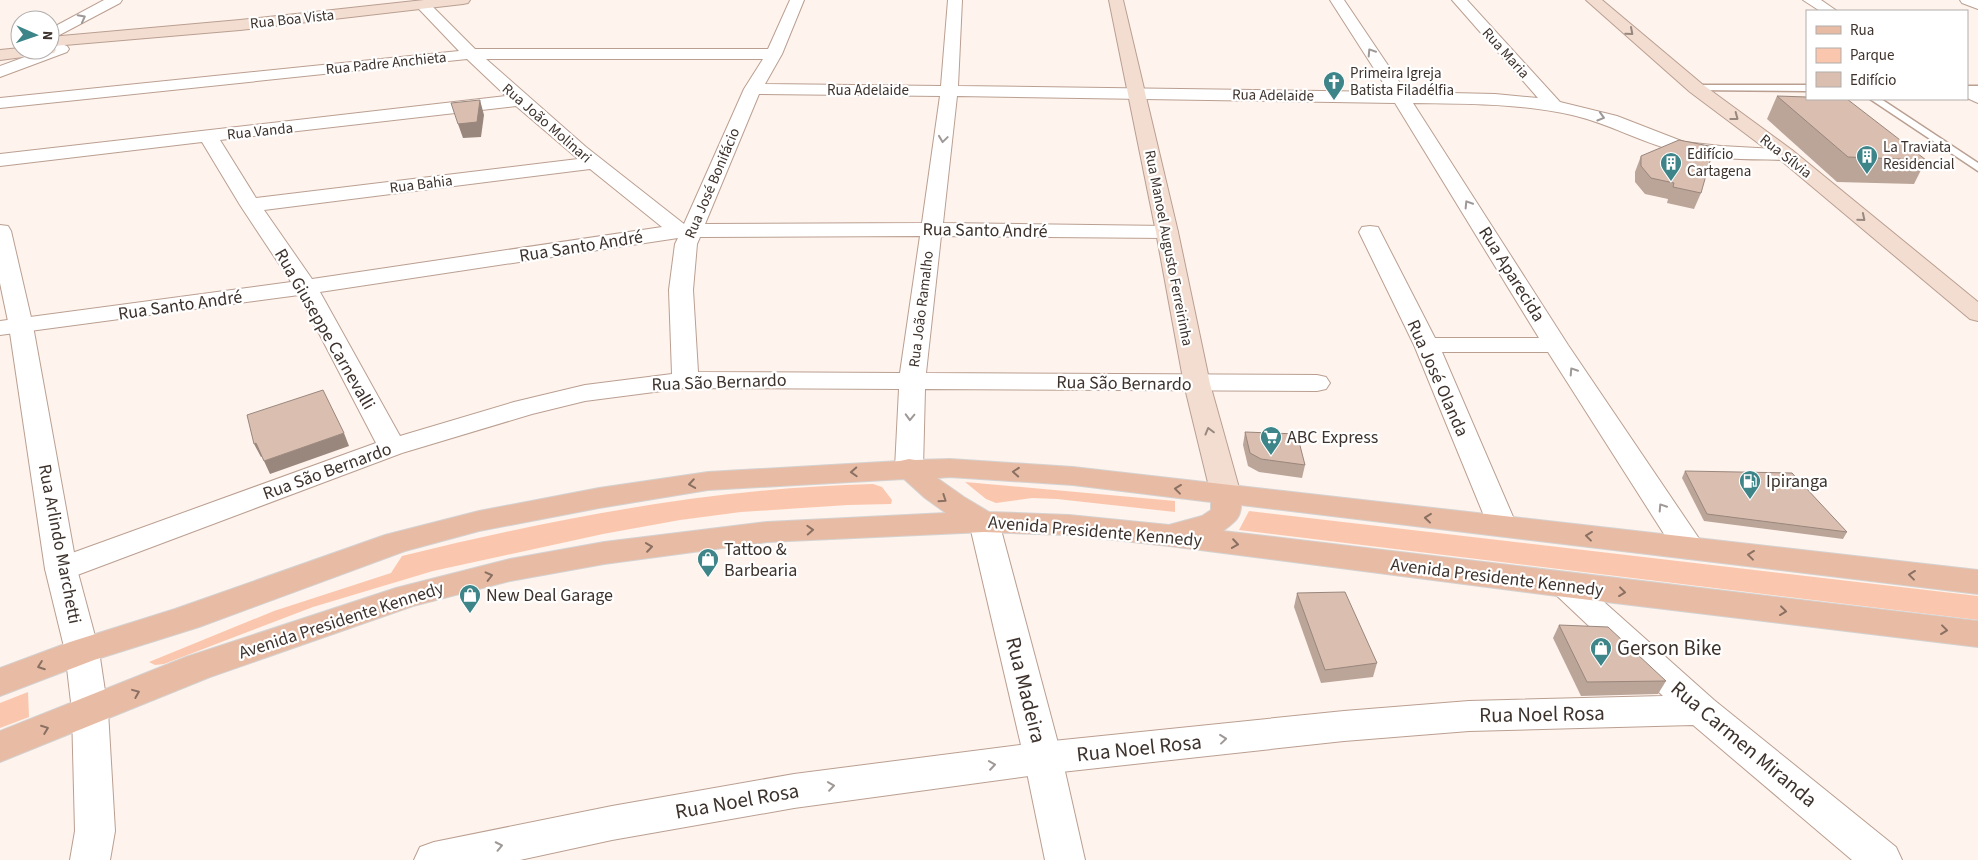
<svg xmlns="http://www.w3.org/2000/svg" width="1978" height="860" font-family="'Source Sans 3',sans-serif">
  <rect width="100%" height="100%" fill="#fef3ed"/>
  <g fill="#fac7ae">
    <polygon points="965,482 1175,501 1175,512 1057,499 1032,498 996,503 986,499"/>
    <path d="M873,484l9,3 10,13 -1,4 -43,1 -107,7 -61,8 -77,14 -170,37 -120,36 -149,57 -9,1 -6,-3 125,-51 117,-38 11,-17c155,-38 311,-68 471,-72z"/>
    <polygon points="1249,511 1978,596 1978,620 1239,530"/>
    <polygon points="28,692 29,717 0,728 0,703"/>
  </g>
  <g fill="none" stroke-linecap="round" stroke-linejoin="round">
    <g stroke="#ba9f91" stroke-width="3">
      <g id="service">
        <polygon points="1696,85 1807,85 1807,91 1693,90 1693,86"/>
        <rect x="1967" y="86" width="11" height="6"/>
        <polygon points="1870,99 1881,99 1978,163 1978,171"/>
      </g>
    </g>
    <g stroke="#ba9f91" stroke-width="2">
      <g id="minor">
        <polygon points="104,0 122,0 120,3 50,40 50,29"/>
        <path d="M790,0h14l-22,54 -17,30 176,2 7,-86h14l-4,86 431,6 -59,-92h14l62,92 89,2 43,4 -86,-98h15l93,102 57,14 67,26 37,4 71,4 3,4 -3,4 -7,2c-36,-1 -74,0 -109,-9 -36,-9 -68,-28 -104,-36 -53,-12 -105,-11 -159,-12l155,242 132,195 5,8 -5,8 -11,3 -11,-3 -130,-204h-106l75,174 -4,7 -11,3 -11,-3 -77,-188 -55,-113 3,-5 8,-1 8,1 57,111h104l-144,-235 -438,-7 -14,127 224,3 8,1 3,5 -3,5 -8,1 -226,-2 -15,137 391,2 9,2 4,6 -4,6 -9,2 -392,-2 -2,79 -4,6 -10,3 -10,-3 -4,-6 4,-79 -214,-1 -100,13 -53,13 -130,39 -330,124 -11,3 -11,-3 -5,-8 5,-8 326,-118 -77,-148 -299,40v-14l291,-39 -51,-77 -38,-63 -202,24v-12l506,-58 -39,-37 -467,49v-10l459,-47 -41,-43 -2,-3 2,-3h10l47,47h293zM486,59h277l-19,30 -60,135 -98,-77zM759,94l181,2 -18,127 -217,1zM516,106l62,53 -322,39 -36,-58zM590,169l72,58 -350,52 -48,-69zM920,236l-20,137 -202,-1 -5,-82 4,-46 3,-7zM678,238l-3,6 -6,46 3,84 -87,11 -71,17 -114,34 -80,-144z"/>
        <polygon points="1803,0 1821,0 1837,11 1820,11"/>
        <polygon points="1967,86 1978,90 1978,103 1967,98"/>
        <polygon points="1565,573 1576,577 1714,700 1896,847 1902,860 1852,860 1693,725 1469,731 1344,741 1043,774 794,808 612,840 520,860 414,860 420,847 434,842 612,806 794,774 1043,742 1344,711 1469,701 1663,696 1554,593 1549,585 1554,577"/>
      </g>
    </g>
    <g stroke="#ba9f91" stroke-width="2">
      <g id="tertiary">
        <polygon points="1960,0 1978,0 1978,9 1962,3"/>
        <polygon points="61,44 67,46 69,49 67,52 0,77 0,66 44,50 50,50 50,48"/>
        <polygon points="0,225 8,226 11,231 33,326 77,569 99,651 108,711 115,831 110,860 70,860 75,831 72,711 65,651 45,569 9,326 0,283"/>
        <polygon points="984,512 995,515 999,522 1062,758 1085,860 1045,860 1024,758 969,522 973,515"/>
      </g>
    </g>
    <g stroke="#ba9f91" stroke-width="2">
      <g id="secondary">
        <polygon points="424,0 470,0 468,3 463,4 240,30 53,46 56,50 54,53 0,60 0,50 20,48 20,50 50,50 50,37 240,20"/>
        <polygon points="1109,0 1123,0 1178,232 1210,384 1241,495 1236,502 1226,505 1216,502 1211,495 1184,384 1156,232"/>
        <polygon points="1586,0 1602,0 1702,84 1792,150 1978,302 1978,321 1970,319 1778,158 1690,92"/>
      </g>
    </g>
    <g stroke="#d4d2d1" stroke-width="2">
      <path id="primary" d="M909,459l6,1 35,-1 123,8 905,103v24l-737,-89c0,14 -8,18 -18,26l755,90v26l-413,-50 -396,-51 -100,-11 -85,-3 -217,10 -163,22 -94,17 -97,25 -203,71 -210,85v-31l186,-74 210,-69 114,-29 94,-17 163,-20 179,-9 -21,-15 -21,-19 -196,11 -109,18 -120,23 -74,20 -206,76 -105,33 -94,36v-28l70,-26 105,-33 210,-74 94,-24 120,-23 109,-16 192,-11zM950,477l123,8 138,17v8l-9,6 -33,9 -100,-10 -80,-3 -25,-15 -27,-19z"/>
    </g>
    <use href="#service" fill="#fff" fill-rule="evenodd"/>
    <use href="#minor" fill="#fff" fill-rule="evenodd"/>
    <use href="#tertiary" fill="#fff" fill-rule="evenodd"/>
    <use href="#secondary" fill="#f3ddd1" fill-rule="evenodd"/>
    <use href="#primary" fill="#e8bba4" fill-rule="evenodd"/>
  </g>
  <g fill="#bba498">
    <polygon points="1777,96 1926,160 1914,184 1837,182 1767,119"/>
    <polygon points="1641,156 1701,193 1694,209 1667,203 1668,199 1645,194 1635,182 1635,172"/>
    <polygon points="1245,432 1305,465 1302,478 1259,472 1248,466 1243,445"/>
    <polygon points="1685,471 1847,532 1843,539 1704,521 1682,478"/>
    <polygon points="1297,593 1377,663 1373,677 1321,683 1294,607"/>
    <polygon points="1559,625 1666,681 1658,694 1581,696 1553,638"/>
  </g>
  <g fill="#99867c">
    <polygon points="480,100 484,115 481,137 463,138 458,124"/>
    <polygon points="344,433 349,446 270,474 264,461"/>
    <polygon points="256,443 263,456 261,457 254,444"/>
  </g>
  <g fill="#dabfb1" stroke="#99867c">
    <polygon points="1777,96 1807,97 1807,99 1847,99 1926,160 1848,157"/>
    <polygon points="480,100 477,122 458,124 451,103"/>
    <polygon points="1679,140 1714,147 1701,193 1673,187 1674,183 1651,178 1641,166 1641,156"/>
    <polygon points="323,390 344,433 264,461 256,443 254,444 247,415"/>
    <polygon points="1245,432 1297,434 1305,465 1261,459 1250,453"/>
    <polygon points="1685,471 1792,473 1847,532 1707,514"/>
    <polygon points="1345,592 1377,663 1325,670 1297,593"/>
    <polygon points="1559,625 1608,627 1666,681 1587,682"/>
  </g>
  <defs><path id="oneway-chevron" d="M-2-3.5L2.5 0L-2 3.5" fill="none" stroke-width="1.6" stroke-linecap="round" stroke-linejoin="round" transform="scale(1.25)"/></defs>
  <g stroke="#9e9896">
    <use href="#oneway-chevron" transform="translate(82 18) rotate(-28)"/>
    <use href="#oneway-chevron" transform="translate(1371 52) rotate(-123)"/>
    <use href="#oneway-chevron" transform="translate(1601 117) rotate(17)"/>
    <use href="#oneway-chevron" transform="translate(943 139) rotate(98)"/>
    <use href="#oneway-chevron" transform="translate(1468 204) rotate(-122)"/>
    <use href="#oneway-chevron" transform="translate(1573 371) rotate(-123)"/>
    <use href="#oneway-chevron" transform="translate(910 417) rotate(92)"/>
    <use href="#oneway-chevron" transform="translate(1662 507) rotate(-123)"/>
    <use href="#oneway-chevron" transform="translate(1223 739) rotate(-6)"/>
    <use href="#oneway-chevron" transform="translate(992 765) rotate(-8)"/>
    <use href="#oneway-chevron" transform="translate(831 786) rotate(-8)"/>
    <use href="#oneway-chevron" transform="translate(499 846) rotate(-12)"/>
  </g>
  <g stroke="#98887e">
    <use href="#oneway-chevron" transform="translate(1630 32) rotate(41)"/>
    <use href="#oneway-chevron" transform="translate(1735 117) rotate(37)"/>
    <use href="#oneway-chevron" transform="translate(1862 218) rotate(40)"/>
    <use href="#oneway-chevron" transform="translate(1209 431) rotate(-105)"/>
  </g>
  <g stroke="#8a7062">
    <use href="#oneway-chevron" transform="translate(854 472) rotate(177)"/>
    <use href="#oneway-chevron" transform="translate(1016 472) rotate(-176)"/>
    <use href="#oneway-chevron" transform="translate(692 484) rotate(171)"/>
    <use href="#oneway-chevron" transform="translate(1178 489) rotate(-173)"/>
    <use href="#oneway-chevron" transform="translate(943 499) rotate(34)"/>
    <use href="#oneway-chevron" transform="translate(1428 518) rotate(-174)"/>
    <use href="#oneway-chevron" transform="translate(810 530) rotate(-3)"/>
    <use href="#oneway-chevron" transform="translate(1589 536) rotate(-173)"/>
    <use href="#oneway-chevron" transform="translate(1235 544) rotate(8)"/>
    <use href="#oneway-chevron" transform="translate(649 547) rotate(-8)"/>
    <use href="#oneway-chevron" transform="translate(1751 555) rotate(-173)"/>
    <use href="#oneway-chevron" transform="translate(1912 575) rotate(-173)"/>
    <use href="#oneway-chevron" transform="translate(489 576) rotate(-14)"/>
    <use href="#oneway-chevron" transform="translate(1622 592) rotate(7)"/>
    <use href="#oneway-chevron" transform="translate(1783 611) rotate(7)"/>
    <use href="#oneway-chevron" transform="translate(1944 630) rotate(7)"/>
    <use href="#oneway-chevron" transform="translate(41 666) rotate(160)"/>
    <use href="#oneway-chevron" transform="translate(136 693) rotate(-22)"/>
    <use href="#oneway-chevron" transform="translate(45 729) rotate(-21)"/>
  </g>
  <defs>
    <g id="church-pin" transform="scale(1.125)"><path d="M0 17L-7.5 6A9.5 9.5 0 1 1 7.5 6Z" fill="#3d8588" stroke="#fff"/><path d="M-1.2-6h2.4v3.5h3.3v2.4h-3.3V6h-2.4V-.1h-3.3v-2.4h3.3Z" fill="#fff"/></g>
    <g id="building-pin" transform="scale(1.125)"><path d="M0 17L-7.5 6A9.5 9.5 0 1 1 7.5 6Z" fill="#3d8588" stroke="#fff"/><path d="M-4-6H4V6H1V3H-1V6H-4ZM-2.5-4.3h1.7v1.8h-1.7ZM.8-4.3h1.7v1.8H.8ZM-2.5-1h1.7V.8h-1.7ZM.8-1h1.7V.8H.8Z" fill="#fff"/></g>
    <g id="supermarket-pin" transform="scale(1.125)"><path d="M0 17L-7.5 6A9.5 9.5 0 1 1 7.5 6Z" fill="#3d8588" stroke="#fff"/><path d="M-6-5.5h2.5l.6 2H6L4.5 2H-2.5L-4.4-4H-6ZM-1.5 3.2a1.3 1.3 0 1 0 .1 0ZM3 3.2a1.3 1.3 0 1 0 .1 0Z" fill="#fff"/></g>
    <g id="fuel-pin" transform="scale(1.125)"><path d="M0 17L-7.5 6A9.5 9.5 0 1 1 7.5 6Z" fill="#3d8588" stroke="#fff"/><path d="M-5.5-6h7V0h2V4h1.3V-2.5L3-4.5l.8-.8L6-3V5H2.5V1h-1V6h-7ZM-4.2-4.7v3.2H.2V-4.7Z" fill="#fff"/></g>
    <g id="shop-pin" transform="scale(1.125)"><path d="M0 17L-7.5 6A9.5 9.5 0 1 1 7.5 6Z" fill="#3d8588" stroke="#fff"/><path d="M-5-2.5h2.3a2.7 3.5 0 0 1 5.4 0H5L5.5 6h-11ZM-1.5-2.5h3a1.5 2.3 0 0 0-3 0Z" fill="#fff"/></g>
  </defs>
  <g fill-rule="evenodd">
    <use href="#church-pin" x="1334" y="82"/>
    <use href="#building-pin" x="1867" y="156"/>
    <use href="#building-pin" x="1671" y="163"/>
    <use href="#supermarket-pin" x="1271" y="437"/>
    <use href="#fuel-pin" x="1750" y="481"/>
    <use href="#shop-pin" x="708" y="559"/>
    <use href="#shop-pin" x="470" y="595"/>
    <use href="#shop-pin" x="1601" y="648"/>
  </g>
  <g text-anchor="middle" stroke-width="4.5" stroke-linejoin="round" paint-order="stroke">
    <g font-size="15" fill="#3d322c" stroke="#fff">
      <text transform="translate(292 19) rotate(-6)" y="5">Rua Boa Vista</text>
      <text transform="translate(1506 53) rotate(48)" y="5">Rua Maria</text>
      <text transform="translate(386 63) rotate(-6)" y="5">Rua Padre Anchieta</text>
      <text x="868" y="95">Rua Adelaide</text>
      <text transform="translate(1273 95) rotate(1)" y="5">Rua Adelaide</text>
      <text transform="translate(547 123) rotate(41)" y="5">Rua João Molinari</text>
      <text transform="translate(260 131) rotate(-6)" y="5">Rua Vanda</text>
      <text transform="translate(1786 156) rotate(38)" y="5">Rua Sílvia</text>
      <text transform="translate(712 183) rotate(-67)" y="5">Rua José Bonifácio</text>
      <text transform="translate(421 184) rotate(-7)" y="5">Rua Bahia</text>
      <text transform="translate(1169 248) rotate(79)" y="5">Rua Manoel Augusto Ferreirinha</text>
      <text transform="translate(921 309) rotate(-83)" y="5">Rua João Ramalho</text>
    </g>
    <g font-size="15" fill="#3d322c" stroke="#fff" text-anchor="start">
      <text x="1350" y="78">Primeira Igreja<tspan x="1350" dy="17">Batista Filadélfia</tspan></text>
      <text x="1883" y="152">La Traviata<tspan x="1883" dy="17">Residencial</tspan></text>
      <text x="1687" y="159">Edifício<tspan x="1687" dy="17">Cartagena</tspan></text>
    </g>
    <g font-size="18" fill="#3d322c" stroke="#fff">
      <text transform="translate(985 230) rotate(1)" y="6">Rua Santo André</text>
      <text transform="translate(581 246) rotate(-9)" y="6">Rua Santo André</text>
      <text transform="translate(1512 274) rotate(58)" y="6">Rua Aparecida</text>
      <text transform="translate(180 305) rotate(-8)" y="6">Rua Santo André</text>
      <text transform="translate(325 329) rotate(60)" y="6">Rua Giuseppe Carnevalli</text>
      <text transform="translate(1438 378) rotate(66)" y="6">Rua José Olanda</text>
      <text transform="translate(719 382) rotate(-2)" y="6">Rua São Bernardo</text>
      <text transform="translate(1124 383) rotate(1)" y="6">Rua São Bernardo</text>
      <text transform="translate(327 471) rotate(-20)" y="6">Rua São Bernardo</text>
      <text transform="translate(1095 531) rotate(5)" y="6">Avenida Presidente Kennedy</text>
      <text transform="translate(60 544) rotate(79)" y="6">Rua Arlindo Marchetti</text>
      <text transform="translate(1497 577) rotate(7)" y="6">Avenida Presidente Kennedy</text>
      <text transform="translate(341 620) rotate(-18)" y="6">Avenida Presidente Kennedy</text>
    </g>
    <g font-size="18" fill="#3d322c" stroke="#fff" text-anchor="start">
      <text x="1287" y="443">ABC Express</text>
      <text x="1766" y="487">Ipiranga</text>
      <text x="724" y="555">Tattoo &amp;<tspan x="724" dy="21">Barbearia</tspan></text>
      <text x="486" y="601">New Deal Garage</text>
    </g>
    <g font-size="21" fill="#3d322c" stroke="#fff" text-anchor="start">
      <text x="1617" y="655">Gerson Bike</text>
    </g>
    <g font-size="21" fill="#3d322c" stroke="#fff">
      <text transform="translate(1026 690) rotate(76)" y="7">Rua Madeira</text>
      <text transform="translate(1542 714) rotate(-1)" y="7">Rua Noel Rosa</text>
      <text transform="translate(1744 744) rotate(40)" y="7">Rua Carmen Miranda</text>
      <text transform="translate(1139 748) rotate(-6)" y="7">Rua Noel Rosa</text>
      <text transform="translate(737 801) rotate(-10)" y="7">Rua Noel Rosa</text>
    </g>
  </g>
  <rect x="1806" y="10" width="162" height="90" fill="#ffffff" stroke="#b1adab"/>
  <rect x="1816" y="26" width="25" height="8" fill="#e8bba4" stroke="#b1adab"/>
  <text x="1850" y="35" font-size="15" fill="#3d322c">Rua</text>
  <rect x="1816" y="48" width="25" height="15" fill="#fac7ae" stroke="#b1adab"/>
  <text x="1850" y="60" font-size="15" fill="#3d322c">Parque</text>
  <rect x="1816" y="72" width="25" height="15" fill="#dabfb1" stroke="#b1adab"/>
  <text x="1850" y="85" font-size="15" fill="#3d322c">Edifício</text>
  <g transform="translate(35 35) rotate(92)"><circle r="24" fill="#ffffff" stroke="#b1adab"/>
  <path d="M0-4L9 19L0 12L-9 19Z" fill="#3d8588"/>
  <text y="-8" font-size="14" font-weight="bold" text-anchor="middle" fill="#3d322c">N</text>
  </g>
</svg>
